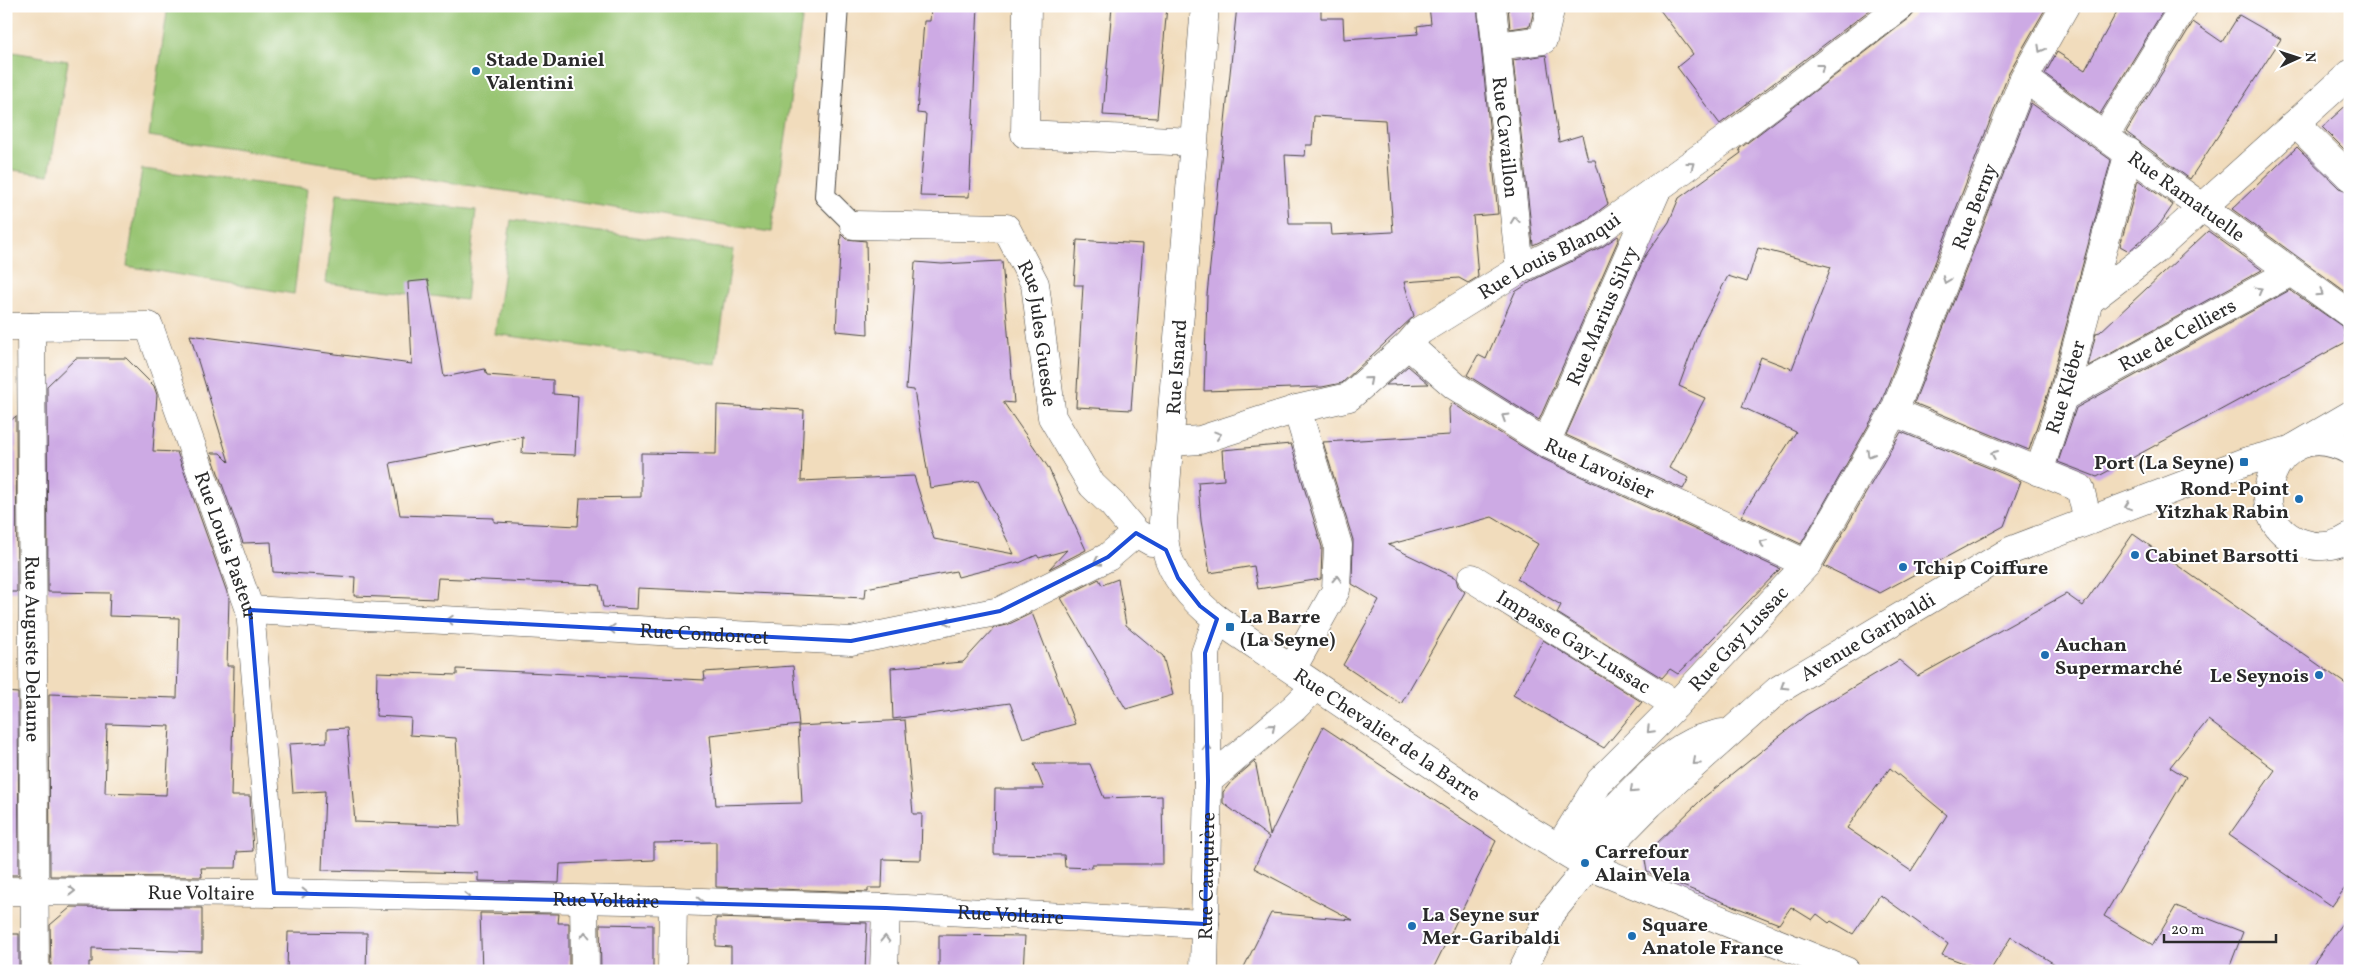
<svg xmlns="http://www.w3.org/2000/svg" width="2356" height="977" font-family="Vollkorn,serif">
  <rect width="100%" height="100%" fill="#fff"/>
  <filter id="ink" filterUnits="userSpaceOnUse"><feTurbulence type="fractalNoise" baseFrequency=".02" numOctaves="2"/><feDisplacementMap in="SourceGraphic" scale="10" xChannelSelector="R" yChannelSelector="G"/><feConvolveMatrix kernelMatrix="1 2 1 2 8 2 1 2 1" color-interpolation-filters="sRGB"/></filter>
  <filter id="wash" filterUnits="userSpaceOnUse"><feTurbulence type="fractalNoise" baseFrequency=".0096" numOctaves="4" result="noise"/><feDisplacementMap in="SourceGraphic" scale="20" xChannelSelector="R" yChannelSelector="G"/><feGaussianBlur stdDeviation="1.12" result="paint"/><feColorMatrix in="noise" values="0 0 0 0 0 0 0 0 0 0 0 0 0 0 0 0 0 1.4 0 .05"/><feComposite in="paint" operator="in"/></filter>
  <g filter="url(#wash)">
    <rect width="100%" height="100%" fill="#f1dcbc"/>
    <g fill="#99c573" stroke="#62784f">
      <polygon points="168,6 804,6 771,232 149,136"/>
      <polygon points="6,51 68,61 49,175 6,169"/>
      <polygon points="142,169 307,189 294,294 127,266"/>
      <polygon points="337,193 476,210 466,300 326,283"/>
      <polygon points="511,220 733,250 716,364 495,334"/>
    </g>
    <g id="blocks">
      <g fill="#cdaae4" fill-rule="evenodd">
        <polygon points="931,6 978,6 969,197 920,196 926,114 917,113 924,21 930,21"/>
        <polygon points="1112,6 1167,6 1157,118 1103,115"/>
        <path d="M1237,6h84v12h22l1,21 74,-5 -1,-8 14,-2 -2,-18h48l21,208 -25,2 5,61 -10,6 -9,-5 -55,4 10,34 -72,67 -20,4 -118,4 3,-96zM1314,116l71,4 8,112 -61,3 -1,-11h-42l-4,-69 20,1 1,-11h6z"/>
        <polygon points="1508,6 1535,6 1530,26 1510,29"/>
        <polygon points="1657,6 1875,6 1720,124 1677,67 1693,54"/>
        <polygon points="1916,6 2047,6 2009,72 1880,405 1801,544 1741,516 1796,432 1742,407 1761,357 1792,369 1831,267 1758,248 1747,282 1728,276 1699,331 1679,386 1705,398 1669,468 1689,478 1683,489 1566,435 1645,256 1669,222 1679,198 1741,153 1739,149 1910,18 1915,12"/>
        <polygon points="2120,6 2166,6 2100,114 2045,74 2057,52 2085,70"/>
        <polygon points="2239,15 2281,39 2190,179 2126,132 2193,22 2222,42"/>
        <polygon points="1546,55 1559,142 1582,135 1588,160 1595,160 1608,204 1587,220 1533,245 1513,60"/>
        <polygon points="2350,102 2350,155 2322,127"/>
        <polygon points="2031,103 2111,160 2048,393 2029,450 1914,403"/>
        <polygon points="2297,147 2339,188 2350,192 2350,295 2232,209"/>
        <polygon points="2138,180 2173,205 2160,224 2129,251 2120,246"/>
        <polygon points="2208,231 2262,270 2088,366 2096,333 2100,332"/>
        <polygon points="841,234 846,239 866,241 868,334 836,331"/>
        <polygon points="1618,236 1619,238 1539,420 1467,375 1478,355 1486,359 1515,292 1537,278 1602,247"/>
        <polygon points="1077,240 1143,244 1131,410 1076,407 1083,285 1074,285"/>
        <polygon points="1002,261 1014,403 1003,402 1048,467 1086,550 1049,569 1067,550 1039,558 1037,555 1019,563 1018,562 958,577 956,571 866,588 865,598 638,588 637,609 603,607 599,585 438,578 436,599 354,596 355,577 273,572 271,542 243,543 211,453 220,453 229,462 190,335 412,364 408,282 428,280 444,377 485,369 487,375 553,380 553,394 578,396 575,455 522,453 523,437 390,463 400,515 494,518 494,522 578,526 580,498 641,497 641,453 716,454 717,405 804,410 801,481 914,476 934,539 1014,554 978,481 930,488 914,390 906,389 915,262 942,264"/>
        <polygon points="2290,290 2343,327 2346,342 2097,477 2058,462 2076,408"/>
        <path d="M76,358h50l28,28 3,9 -4,56 24,1 52,146 -2,68h7l-3,130h19l3,55 -16,1 -1,16h-35l1,9 -152,-1 -1,-182 128,4 2,-80 -70,-2 1,-23 -62,-1 -1,-206zM107,724l63,2 -4,69 -61,-2z"/>
        <polygon points="1408,366 1429,384 1386,385"/>
        <polygon points="1452,403 1539,457 1780,569 1678,674 1670,669 1662,678 1557,613 1561,605 1517,579 1538,544 1492,517 1388,545 1456,578 1458,586 1465,592 1401,704 1343,665 1379,600 1352,584 1353,540 1323,442 1450,435 1449,409"/>
        <polygon points="16,416 17,592 6,592 6,425"/>
        <polygon points="1901,432 2021,481 2004,526 1880,593 1824,566"/>
        <polygon points="1291,444 1322,547 1321,579 1258,589 1254,566 1210,573 1201,521 1198,482 1224,480 1222,450"/>
        <path d="M2133,534l217,153v194l-18,25 -103,-71 46,-65 -67,-50 -38,47 16,10 -82,139 49,29 23,-39 67,26 -15,39h-162l-55,-34 -21,34h-5l-43,-16 6,-11 -68,-49 -27,39 -22,-13 -2,2 -12,-9 -5,6 -21,-13 -12,17 -132,-52 -2,-12 2,-7 56,-55 103,-83 93,-55 19,16 148,-82 17,12zM1890,768l57,47 -36,56 -64,-43z"/>
        <polygon points="1099,579 1102,585 1118,579 1126,625 1163,656 1173,695 1126,709 1061,598"/>
        <polygon points="1032,613 1075,724 1023,738 1010,703 893,719 891,668 963,662 994,628 1007,625"/>
        <polygon points="1543,640 1642,702 1604,748 1513,695"/>
        <polygon points="793,666 799,725 710,735 716,805 802,803 798,726 905,720 913,814 922,814 921,860 883,859 882,888 868,888 868,892 716,887 716,842 654,843 654,860 560,864 559,883 478,881 478,873 322,870 325,791 293,793 289,744 327,742 327,729 347,728 355,822 461,826 456,738 410,735 411,718 376,716 377,672 457,675 457,669 705,680 704,672"/>
        <polygon points="6,692 18,693 19,875 6,875"/>
        <polygon points="1323,727 1496,841 1432,971 1242,971 1271,913 1353,920 1254,868 1269,837 1223,803 1223,792 1231,782 1255,761 1270,835"/>
        <polygon points="1034,764 1090,764 1104,798 1162,796 1163,864 1092,864 1092,868 1065,867 1064,855 994,854 995,789 1044,789"/>
        <polygon points="71,907 202,908 202,952 92,948 92,962 89,962 89,971 51,971 50,925"/>
        <polygon points="2350,912 2350,971 2308,971"/>
        <polygon points="480,913 559,914 558,923 569,923 569,971 482,971"/>
        <polygon points="716,918 867,923 865,971 731,971 731,947 716,946"/>
        <polygon points="600,924 653,925 653,971 601,971"/>
        <polygon points="288,932 367,933 366,971 287,971"/>
        <rect x="6" y="934" width="13" height="37"/>
        <polygon points="939,935 1025,936 1023,971 939,971"/>
      </g>
    </g>
  </g>
  <g filter="url(#ink)">
    <use href="#blocks" fill-opacity="0" stroke="#494641" stroke-width="1"/>
    <g fill="none" stroke-linecap="round" stroke-linejoin="round">
      <g stroke="#494641" stroke-width="22">
        <polyline id="lane" points="838,6 825,196 854,225"/>
      </g>
      <g stroke="#494641" stroke-width="29">
        <g id="street">
          <polyline points="1027,6 1025,134 1193,142"/>
          <path id="s1" d="M1492,6l28,263"/>
          <polyline points="1497,46 1543,40 1551,6"/>
          <path id="s2" d="M2024,78l326,236"/>
          <polyline points="2297,125 2350,177"/>
          <polyline points="2105,136 2184,6"/>
          <path id="s3" d="M854,225l152,3 29,56 17,133 40,68 21,20 23,28 16,9"/>
          <polyline points="2089,301 2153,252 2350,74"/>
          <path id="s4" d="M6,327l143,-1 101,284 24,283"/>
          <path id="s5" d="M31,327l4,644"/>
          <path id="s6" d="M1408,345l47,41 91,57 261,121"/>
          <path id="s7" d="M2063,397l228,-125"/>
          <polyline points="1894,412 2080,488 2088,521"/>
          <path id="s8" d="M1170,442l30,-2 97,-31 52,-12 59,-52 12,-14 100,-62 75,-36 145,-104 161,-123"/>
          <path id="s9" d="M1546,443l111,-253"/>
          <path id="s10" d="M2039,472l24,-75 66,-245"/>
          <path id="s11" d="M1472,578l204,127"/>
          <path id="s12" d="M250,610l601,31 149,-30 108,-54 28,-24"/>
          <polyline points="1292,669 1336,590 1338,545 1297,409"/>
          <polyline points="1208,781 1294,708 1315,687"/>
          <polyline points="1589,866 1846,971"/>
          <path id="s13" d="M6,891l268,2 399,8 213,7 319,16"/>
          <polyline points="584,900 585,971"/>
          <polyline points="672,971 673,901"/>
          <polyline points="884,971 886,908"/>
          <path id="s14" d="M1204,971l4,-190 -3,-128 12,-34"/>
        </g>
      </g>
      <g stroke="#494641" stroke-width="29">
        <g id="secondary">
          <path id="s15" d="M1205,6l-42,516c1,9 1,19 3,28 7,28 29,52 51,69l312,211 60,36"/>
          <path d="M2350,451c-76,-44 -119,77 -40,94 13,3 29,0 40,-8"/>
          <path d="M1565,848c49,-26 77,-81 127,-106 9,-5 20,-6 30,-9"/>
          <path id="s16" d="M1562,850l4,-14 34,-55 76,-76 131,-141 87,-152 130,-334 41,-72"/>
          <path id="s17" d="M1522,971l28,-57 39,-48 61,-62 128,-114 234,-140 232,-88 46,-12 60,-35"/>
        </g>
      </g>
      <use href="#lane" stroke="#fff" stroke-width="20"/>
      <use href="#street" stroke="#fff" stroke-width="28"/>
      <use href="#secondary" stroke="#fff" stroke-width="28"/>
    </g>
    <defs><path id="oneway-chevron" d="M-2-3.5L2.5 0L-2 3.5" fill="none" stroke-width="1.6" stroke-linecap="round" stroke-linejoin="round" transform="scale(1.25)"/></defs>
    <g stroke="#a0a0a0">
      <use href="#oneway-chevron" transform="translate(2041 49) rotate(119)"/>
      <use href="#oneway-chevron" transform="translate(1821 67) rotate(-38)"/>
      <use href="#oneway-chevron" transform="translate(1691 165) rotate(-36)"/>
      <use href="#oneway-chevron" transform="translate(1515 220) rotate(-96)"/>
      <use href="#oneway-chevron" transform="translate(1946 280) rotate(111)"/>
      <use href="#oneway-chevron" transform="translate(2259 290) rotate(-29)"/>
      <use href="#oneway-chevron" transform="translate(2320 293) rotate(35)"/>
      <use href="#oneway-chevron" transform="translate(1369 380) rotate(-41)"/>
      <use href="#oneway-chevron" transform="translate(1505 417) rotate(-148)"/>
      <use href="#oneway-chevron" transform="translate(1218 435) rotate(-18)"/>
      <use href="#oneway-chevron" transform="translate(1870 454) rotate(120)"/>
      <use href="#oneway-chevron" transform="translate(1994 454) rotate(-157)"/>
      <use href="#oneway-chevron" transform="translate(2128 506) rotate(159)"/>
      <use href="#oneway-chevron" transform="translate(1763 543) rotate(-155)"/>
      <use href="#oneway-chevron" transform="translate(1097 562) rotate(153)"/>
      <use href="#oneway-chevron" transform="translate(1337 579) rotate(-87)"/>
      <use href="#oneway-chevron" transform="translate(450 620) rotate(-177)"/>
      <use href="#oneway-chevron" transform="translate(948 622) rotate(169)"/>
      <use href="#oneway-chevron" transform="translate(612 629) rotate(-177)"/>
      <use href="#oneway-chevron" transform="translate(1784 686) rotate(148)"/>
      <use href="#oneway-chevron" transform="translate(1272 727) rotate(-40)"/>
      <use href="#oneway-chevron" transform="translate(1650 730) rotate(135)"/>
      <use href="#oneway-chevron" transform="translate(1207 747) rotate(-92)"/>
      <use href="#oneway-chevron" transform="translate(1696 762) rotate(138)"/>
      <use href="#oneway-chevron" transform="translate(1633 790) rotate(137)"/>
      <use href="#oneway-chevron" transform="translate(72 891) rotate(1)"/>
      <use href="#oneway-chevron" transform="translate(305 893) rotate(1)"/>
      <use href="#oneway-chevron" transform="translate(467 897) rotate(1)"/>
      <use href="#oneway-chevron" transform="translate(700 902) rotate(2)"/>
      <use href="#oneway-chevron" transform="translate(585 935) rotate(-90)"/>
      <use href="#oneway-chevron" transform="translate(885 939) rotate(-88)"/>
    </g>
  </g>
  <path fill="none" stroke="#1d4ed8" stroke-width="4" stroke-linejoin="round" d="M1136,533l30,17 12,28 22,28 17,13 -12,34 3,128 -3,143 -319,-16 -612,-15 -24,-283 601,31 149,-30 108,-54z"/>
  <g fill="#1f6fb2" stroke="#fff" stroke-width="2">
    <circle cx="476" cy="71" r="5"/>
    <rect x="2239" y="457" width="10" height="10" rx="2.5"/>
    <circle cx="2299" cy="499" r="5"/>
    <circle cx="2135" cy="555" r="5"/>
    <circle cx="1903" cy="567" r="5"/>
    <rect x="1225" y="622" width="10" height="10" rx="2.5"/>
    <circle cx="2045" cy="655" r="5"/>
    <circle cx="2319" cy="675" r="5"/>
    <circle cx="1585" cy="863" r="5"/>
    <circle cx="1412" cy="926" r="5"/>
    <circle cx="1632" cy="936" r="5"/>
  </g>
  <g text-anchor="middle" stroke-width="4" stroke-linejoin="round" paint-order="stroke">
    <g font-size="20" font-weight="bold" fill="#2b2b2b" stroke="#fff" text-anchor="start">
      <text x="486" y="66">Stade Daniel<tspan x="486" dy="23">Valentini</tspan></text>
      <text x="2234" y="469" text-anchor="end">Port (La Seyne)</text>
      <text x="2289" y="495" text-anchor="end">Rond-Point<tspan x="2289" dy="23">Yitzhak Rabin</tspan></text>
      <text x="2145" y="562">Cabinet Barsotti</text>
      <text x="1913" y="574">Tchip Coiffure</text>
      <text x="1240" y="623">La Barre<tspan x="1240" dy="23">(La Seyne)</tspan></text>
      <text x="2055" y="651">Auchan<tspan x="2055" dy="23">Supermarché</tspan></text>
      <text x="2309" y="682" text-anchor="end">Le Seynois</text>
      <text x="1595" y="858">Carrefour<tspan x="1595" dy="23">Alain Vela</tspan></text>
      <text x="1422" y="921">La Seyne sur<tspan x="1422" dy="23">Mer-Garibaldi</tspan></text>
      <text x="1642" y="931">Square<tspan x="1642" dy="23">Anatole France</tspan></text>
    </g>
    <g font-size="20" fill="#2b2b2b" stroke="#fff">
      <text dy="7" stroke="none"><textPath href="#s1" startOffset="132">Rue Cavaillon</textPath></text>
      <text dy="7" stroke="none"><textPath href="#s2" startOffset="201">Rue Ramatuelle</textPath></text>
      <text dy="7" stroke="none"><textPath href="#s16" startOffset="775">Rue Berny</textPath></text>
      <text dy="7" stroke="none"><textPath href="#s8" startOffset="432">Rue Louis Blanqui</textPath></text>
      <text dy="7" stroke="none"><textPath href="#s9" startOffset="139">Rue Marius Silvy</textPath></text>
      <text dy="7" stroke="none"><textPath href="#s3" startOffset="264">Rue Jules Guesde</textPath></text>
      <text dy="7" stroke="none"><textPath href="#s7" startOffset="130">Rue de Celliers</textPath></text>
      <text transform="translate(1176 367) rotate(-86)" y="7">Rue Isnard</text>
      <text dy="7" stroke="none"><textPath href="#s10" startOffset="89">Rue Kléber</textPath></text>
      <text dy="7" stroke="none"><textPath href="#s6" startOffset="229">Rue Lavoisier</textPath></text>
      <text dy="7" stroke="none"><textPath href="#s4" startOffset="376">Rue Louis Pasteur</textPath></text>
      <text dy="7" stroke="none"><textPath href="#s12" startOffset="455">Rue Condorcet</textPath></text>
      <text dy="7" stroke="none"><textPath href="#s17" startOffset="488">Avenue Garibaldi</textPath></text>
      <text dy="7" stroke="none"><textPath href="#s16" startOffset="278">Rue Gay Lussac</textPath></text>
      <text dy="7" stroke="none"><textPath href="#s11" startOffset="120">Impasse Gay-Lussac</textPath></text>
      <text dy="7" stroke="none"><textPath href="#s5" startOffset="322">Rue Auguste Delaune</textPath></text>
      <text dy="7" stroke="none"><textPath href="#s15" startOffset="839">Rue Chevalier de la Barre</textPath></text>
      <text dy="7" stroke="none"><textPath href="#s14" startOffset="95">Rue Cauquière</textPath></text>
      <text dy="7" stroke="none"><textPath href="#s13" startOffset="195">Rue Voltaire</textPath></text>
      <text dy="7" stroke="none"><textPath href="#s13" startOffset="600">Rue Voltaire</textPath></text>
      <text dy="7" stroke="none"><textPath href="#s13" startOffset="1005">Rue Voltaire</textPath></text>
    </g>
  </g>
  <rect width="2356" height="977" fill="none" stroke="#fff" stroke-width="25"/>
  <g transform="translate(2298 58) rotate(87)" stroke="#ffffff" stroke-width="4" paint-order="stroke">
  <path d="M0-4L9 19L0 12L-9 19Z" fill="#2b2b2b"/>
  <text y="-8" font-size="14" font-weight="bold" text-anchor="middle" fill="#2b2b2b">N</text>
  </g>
  <path d="M2164 934v8h112v-8" fill="none" stroke="#2b2b2b" stroke-width="2.5"/>
  <text x="2171" y="934" font-size="15" fill="#2b2b2b" stroke="#ffffff" stroke-width="4" paint-order="stroke">20 m</text>
</svg>
